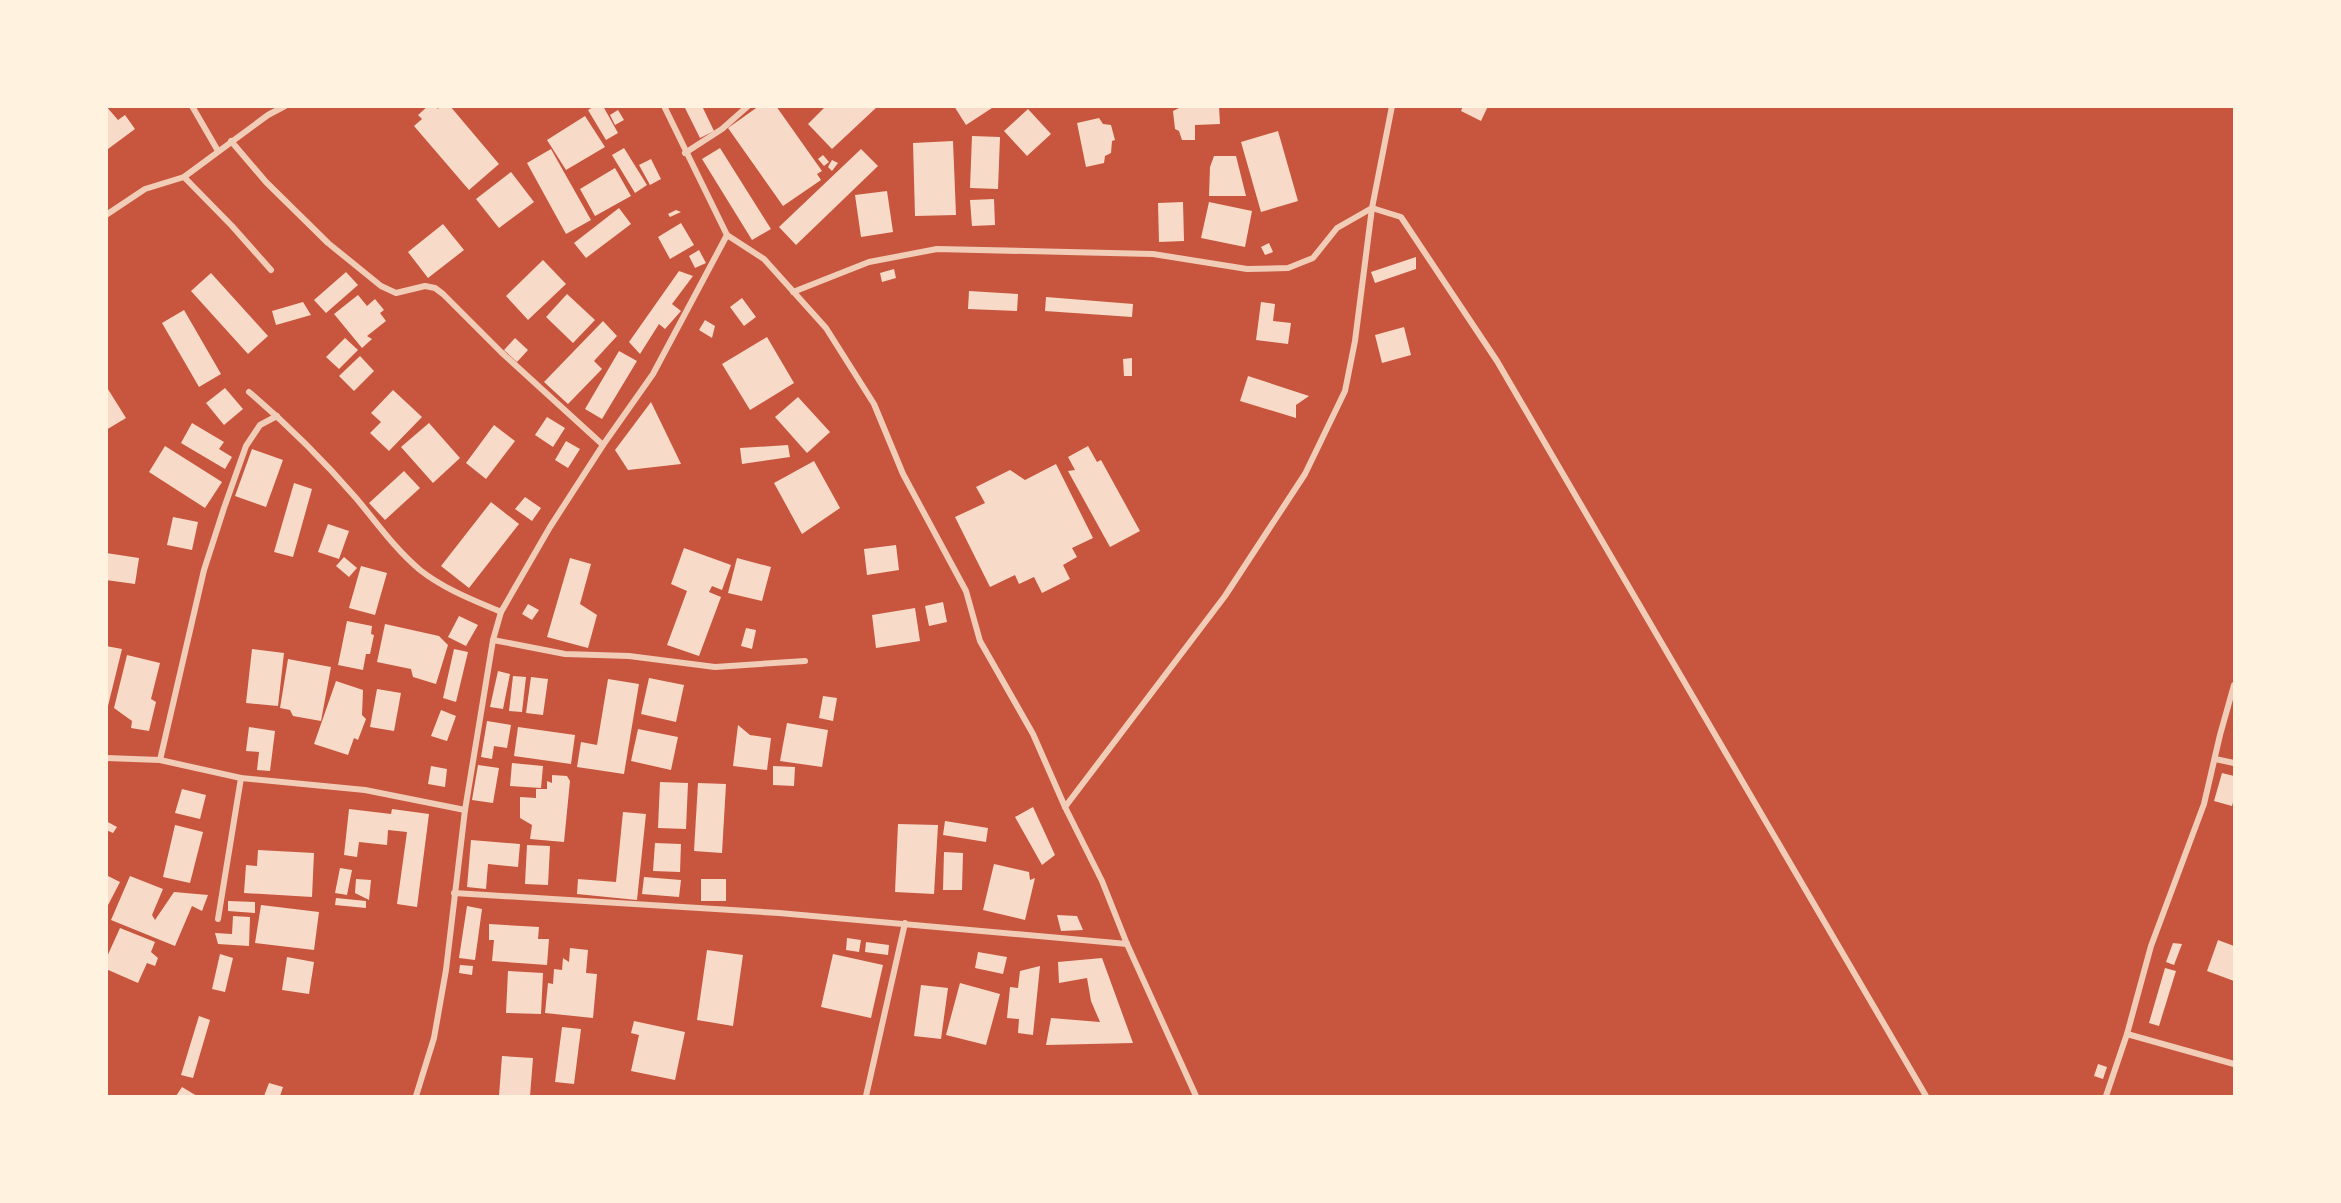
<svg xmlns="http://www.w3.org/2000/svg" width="2341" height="1203" font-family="'Sofia Sans Condensed',sans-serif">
  <rect width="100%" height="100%" fill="#c8553d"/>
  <g fill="#f7dbc8">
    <polygon points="106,106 118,120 125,115 135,129 108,149 106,147"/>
    <polygon points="428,106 435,106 438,109 440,106 450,106 499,164 469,190 414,126 422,119 418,115"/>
    <polygon points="595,106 603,106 618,133 606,140 588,110"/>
    <polygon points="684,106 702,106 714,131 700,138"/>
    <polygon points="759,106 776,106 822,171 817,174 821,180 783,206 728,128"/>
    <polygon points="826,106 878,106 832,149 808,124"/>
    <polygon points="954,106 991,106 992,108 966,125"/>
    <polygon points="1183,106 1219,106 1220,124 1195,125 1195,140 1182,140 1179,131 1175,129 1173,111"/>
    <polygon points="1463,106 1488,106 1481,121 1461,111"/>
    <polygon points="1028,109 1051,134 1027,156 1004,131"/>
    <polygon points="618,110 624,120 615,125 610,115"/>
    <polygon points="585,116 605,147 566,170 547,140"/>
    <polygon points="1099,118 1103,124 1111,125 1115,140 1112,141 1111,153 1105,156 1104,163 1086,167 1077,123"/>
    <polygon points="1278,131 1298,201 1261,212 1241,142"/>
    <polygon points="972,136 1000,137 998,189 970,188"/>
    <polygon points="953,141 956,215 915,216 913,143"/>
    <polygon points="624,148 647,185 635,193 612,155"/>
    <polygon points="720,148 771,229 752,240 702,159"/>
    <polygon points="551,149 591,220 566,234 527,163"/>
    <polygon points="861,149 878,166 796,245 779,227"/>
    <polygon points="823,155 829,162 824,166 818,159"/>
    <polygon points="1214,156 1236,156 1246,196 1209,196 1210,167"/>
    <polygon points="651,159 661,179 650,185 639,165"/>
    <polygon points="832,160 838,163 832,171 828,167"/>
    <polygon points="615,168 631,196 595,216 580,189"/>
    <polygon points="511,172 534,202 499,228 476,199"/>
    <polygon points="887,191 893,232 861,237 855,195"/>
    <polygon points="994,199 995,225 972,226 970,200"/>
    <polygon points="1183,202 1184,241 1159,242 1158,203"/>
    <polygon points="1209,202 1252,211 1245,247 1201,238"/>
    <polygon points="619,208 631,224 586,258 574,243"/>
    <polygon points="676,210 681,212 670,217 668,214"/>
    <polygon points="681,223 694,245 670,259 658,237"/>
    <polygon points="443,224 464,250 428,278 408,252"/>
    <polygon points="1269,243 1273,252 1265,255 1261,247"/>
    <polygon points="699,250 706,263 695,268 689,256"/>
    <polygon points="1416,257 1416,269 1375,283 1371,272"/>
    <polygon points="543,260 566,284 528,320 506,296"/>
    <polygon points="894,269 896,278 882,282 880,273"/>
    <polygon points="679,271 693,276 672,304 681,311 665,329 659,324 640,354 629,342"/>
    <polygon points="346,272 358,285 326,313 314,300"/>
    <polygon points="211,273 268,336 248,354 191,291"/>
    <polygon points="969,291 1018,294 1017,311 968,309"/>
    <polygon points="567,294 595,320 573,343 546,317"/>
    <polygon points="358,295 367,306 375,299 384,310 380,313 386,321 367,336 372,339 362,348 334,314"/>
    <polygon points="1046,297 1133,304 1132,317 1045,311"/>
    <polygon points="742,298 756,317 744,326 730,307"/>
    <polygon points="303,302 311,315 276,325 272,311"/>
    <polygon points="1261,302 1275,304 1273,321 1291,323 1288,344 1256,340"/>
    <polygon points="184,310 221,374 199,387 162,323"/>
    <polygon points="705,320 715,326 712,338 699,330"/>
    <polygon points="603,321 617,336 594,361 602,369 568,404 544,382"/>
    <polygon points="1404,327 1411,355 1382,363 1375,335"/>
    <polygon points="767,337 794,383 750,410 722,364"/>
    <polygon points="345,338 358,350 339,369 326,357"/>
    <polygon points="515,338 528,350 517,362 504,350"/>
    <polygon points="619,351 637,361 602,419 585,409"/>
    <polygon points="360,356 374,371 354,391 339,376"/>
    <polygon points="1132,358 1132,376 1124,376 1123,359"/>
    <polygon points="1248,376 1309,396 1296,405 1296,418 1240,401"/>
    <polygon points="106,386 126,418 106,430"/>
    <polygon points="225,388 243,409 224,425 206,403"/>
    <polygon points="393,390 422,417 389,451 370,433 381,422 371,413"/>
    <polygon points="798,397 830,432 807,453 775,417"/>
    <polygon points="651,402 681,464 628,470 615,450"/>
    <polygon points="547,417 565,428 553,447 535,435"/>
    <polygon points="192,423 224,442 219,449 232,457 225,469 181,443"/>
    <polygon points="429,423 460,458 433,483 401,447"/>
    <polygon points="494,425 515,441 486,479 466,463"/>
    <polygon points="566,441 580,449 568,468 555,460"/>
    <polygon points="788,445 790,457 742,464 740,448"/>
    <polygon points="165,446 222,482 205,508 149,472"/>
    <polygon points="1088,446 1097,462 1101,460 1140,531 1110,547 1068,471 1075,470 1068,457"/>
    <polygon points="252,449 283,460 266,507 235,496"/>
    <polygon points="814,461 840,508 802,534 774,483"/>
    <polygon points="1056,464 1093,538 1072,548 1077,557 1063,565 1070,579 1042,593 1034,577 1019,584 1015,575 990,587 955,517 985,503 976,487 1010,470 1025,480"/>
    <polygon points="404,471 420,488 385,520 369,503"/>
    <polygon points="294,483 312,489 293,557 274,552"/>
    <polygon points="525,497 541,508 532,521 515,509"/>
    <polygon points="491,502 519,524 469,588 441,566"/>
    <polygon points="173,517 198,522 192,550 167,545"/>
    <polygon points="328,524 349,531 339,559 318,552"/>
    <polygon points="896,545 899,570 867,575 864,549"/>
    <polygon points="684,548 731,565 722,590 712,586 709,592 721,597 699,656 667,645 687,591 671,584"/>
    <polygon points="106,553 139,558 135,584 106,580"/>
    <polygon points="344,557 357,568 349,577 336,566"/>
    <polygon points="570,558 591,564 580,604 597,615 588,648 547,637"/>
    <polygon points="737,558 771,567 762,601 728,593"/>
    <polygon points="361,566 387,573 375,615 349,608"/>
    <polygon points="943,602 947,622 929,626 925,606"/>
    <polygon points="528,604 539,610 532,620 522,614"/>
    <polygon points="915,608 920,641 876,648 872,615"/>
    <polygon points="459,616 478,625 466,646 448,637"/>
    <polygon points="347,621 372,626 371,634 374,635 370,654 366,654 363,670 338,665"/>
    <polygon points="385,624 439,636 448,645 436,684 413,677 411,669 377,662"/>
    <polygon points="746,628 756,630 752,649 741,646"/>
    <polygon points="106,646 122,649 107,710 106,710"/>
    <polygon points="252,649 284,653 278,706 246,703"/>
    <polygon points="454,649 468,652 456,702 443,698"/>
    <polygon points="127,655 160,663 151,699 156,702 149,731 131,728 132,721 114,708"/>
    <polygon points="288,659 331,667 321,721 293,716 290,710 280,708"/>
    <polygon points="498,671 510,674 503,709 490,707"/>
    <polygon points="513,676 526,677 522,712 509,711"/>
    <polygon points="531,677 548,679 543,715 526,713"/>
    <polygon points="649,678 684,685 676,722 641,714"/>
    <polygon points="608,679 639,684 624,774 577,767 581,742 597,745"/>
    <polygon points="336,681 363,690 362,715 366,719 358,740 354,738 348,755 314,744"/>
    <polygon points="377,689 401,693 394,731 370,727"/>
    <polygon points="823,696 837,698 833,721 819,718"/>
    <polygon points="441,710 456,716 447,741 431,736"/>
    <polygon points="487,721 511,725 507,748 494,746 492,759 481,757"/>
    <polygon points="787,723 828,730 822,767 780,761"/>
    <polygon points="738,725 750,735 771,738 767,770 733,766"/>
    <polygon points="249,727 275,731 270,771 257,770 259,752 246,751"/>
    <polygon points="518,727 575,735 571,764 514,756"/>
    <polygon points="638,729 678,737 671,770 631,761"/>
    <polygon points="512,763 543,766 541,788 510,786"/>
    <polygon points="478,765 499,768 493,803 472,800"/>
    <polygon points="431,766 447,769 445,787 428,784"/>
    <polygon points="773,766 795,767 794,786 773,785"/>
    <polygon points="2222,773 2234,776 2234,798 2232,806 2214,801"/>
    <polygon points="552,775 567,776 570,781 564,842 530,839 532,825 520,818 520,797 536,798 536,789 547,789 547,781 552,783"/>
    <polygon points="660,782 688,783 686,829 658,828"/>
    <polygon points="698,783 726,784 722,853 694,851"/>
    <polygon points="182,789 206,795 200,819 175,813"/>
    <polygon points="1033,807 1055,855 1042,865 1015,817"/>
    <polygon points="349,809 391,814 392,809 429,814 417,907 397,904 407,832 388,830 387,845 359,842 357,857 344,855"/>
    <polygon points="623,812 646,814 637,900 577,894 578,879 616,882"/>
    <polygon points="106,821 117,827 113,833 106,830"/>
    <polygon points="945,821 988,828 986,842 943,835"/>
    <polygon points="898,824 938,825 934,894 895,892"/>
    <polygon points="175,825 203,832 190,883 163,877"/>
    <polygon points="471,840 520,844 518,867 488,864 486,889 467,887"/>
    <polygon points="655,843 681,844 680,872 653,871"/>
    <polygon points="527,845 550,846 548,885 525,884"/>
    <polygon points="258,850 314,853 312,897 244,893 246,865 257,866"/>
    <polygon points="944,852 963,853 962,890 943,890"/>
    <polygon points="994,864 1029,872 1030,880 1035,878 1025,920 983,910"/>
    <polygon points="340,868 352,870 347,895 335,893"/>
    <polygon points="106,875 120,882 106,909"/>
    <polygon points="130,876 163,889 152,915 155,920 174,892 208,895 202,911 192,906 175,946 111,920"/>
    <polygon points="644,877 681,880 679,897 642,894"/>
    <polygon points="356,879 371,880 369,900 355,893"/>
    <rect x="701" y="879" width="25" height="22"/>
    <polygon points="336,898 366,901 366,908 335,905"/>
    <polygon points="228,901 255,902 255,913 228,911"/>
    <polygon points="261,905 319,912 314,950 255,943"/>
    <polygon points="467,906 482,909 475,960 459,958"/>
    <polygon points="1057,915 1077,916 1083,930 1061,931"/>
    <polygon points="233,916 250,917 249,946 218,944 215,933 232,934"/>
    <polygon points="489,924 539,927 538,939 549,939 547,965 492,961 494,940 489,940"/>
    <polygon points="120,928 155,942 151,952 158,958 155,966 147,963 138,983 106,969 106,959"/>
    <polygon points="847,938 861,940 859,952 846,950"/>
    <polygon points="2218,940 2234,946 2234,981 2207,971"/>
    <polygon points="866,942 889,945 888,955 865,952"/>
    <polygon points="2173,943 2182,944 2174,965 2166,962"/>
    <polygon points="570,948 588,950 586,973 597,974 593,1018 545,1013 548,983 553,984 554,969 562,970 563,958 569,962"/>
    <polygon points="707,950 743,955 733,1026 697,1020"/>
    <polygon points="978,952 1007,957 1003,974 975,968"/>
    <polygon points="220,954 233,958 225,992 212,989"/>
    <polygon points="833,954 883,965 871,1018 821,1007"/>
    <polygon points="287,957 314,962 309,994 282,990"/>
    <polygon points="1102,958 1133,1043 1046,1045 1051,1018 1100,1022 1091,1001 1087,978 1059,983 1058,962"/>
    <polygon points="460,965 473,966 472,975 459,973"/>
    <polygon points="1040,966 1033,1035 1018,1033 1019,1019 1007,1018 1010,987 1018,988 1020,971"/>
    <polygon points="2165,968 2176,971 2159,1026 2149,1023"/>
    <polygon points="508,971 543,973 541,1014 506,1013"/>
    <polygon points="960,983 1000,994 986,1045 946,1035"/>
    <polygon points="921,985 948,988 941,1039 914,1036"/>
    <polygon points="199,1016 210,1020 193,1078 181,1075"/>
    <polygon points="634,1021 685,1032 675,1080 631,1071 639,1035 631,1033"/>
    <polygon points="562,1027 581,1029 574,1084 555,1082"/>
    <polygon points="502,1056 533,1058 530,1096 499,1096"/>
    <polygon points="2098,1064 2107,1067 2103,1079 2094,1076"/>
    <polygon points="269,1083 283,1087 280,1096 264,1096"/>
    <polygon points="182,1087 197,1096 176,1096"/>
  </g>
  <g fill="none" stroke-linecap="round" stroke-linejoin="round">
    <g stroke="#f1ccb7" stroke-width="6">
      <polyline points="192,106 218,151"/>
      <polyline points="664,106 727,235 764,259 826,328 874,404 903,474 966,591 980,641 1033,734 1065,807 1102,881 1127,944 1196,1096"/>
      <polyline points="231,141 266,182 328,243 381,286 396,293 425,286 435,288 443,294 501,352 603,445"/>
      <polyline points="685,153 722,129 748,106"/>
      <polyline points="184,177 232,226 271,270"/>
      <polyline points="106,215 145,189 184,177 268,115 285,106"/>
      <polyline points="793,292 869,262 937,249 1153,254 1247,269 1288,268 1313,258 1337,228 1372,208 1401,217 1497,361 1926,1096"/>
      <path d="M249,392c39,33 74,68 107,106 21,25 39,51 64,72 24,19 53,30 81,42"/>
      <polyline points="493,640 565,654 629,656 715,667 805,661"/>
      <polyline points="106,758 160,760 241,778 365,790 465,810"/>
      <polyline points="2215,759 2234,763"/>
      <polyline points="160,760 204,570 224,508 246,446 260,425 277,416"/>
      <polyline points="1065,807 1225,596 1305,474 1345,391 1355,341 1372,208 1392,106"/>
      <polyline points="454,893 779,913 1127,944"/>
      <polyline points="218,919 241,778"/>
      <polyline points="2127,1034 2234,1064"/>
      <polyline points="416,1096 434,1038 446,970 465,810 493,640 501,612 550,527 603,445 653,374 727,235"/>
      <polyline points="866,1096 905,923"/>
      <polyline points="2106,1096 2127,1034 2151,946 2204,804 2220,735 2234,685"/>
    </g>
  </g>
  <rect width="2341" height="1203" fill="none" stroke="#fff3e0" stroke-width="216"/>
</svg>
